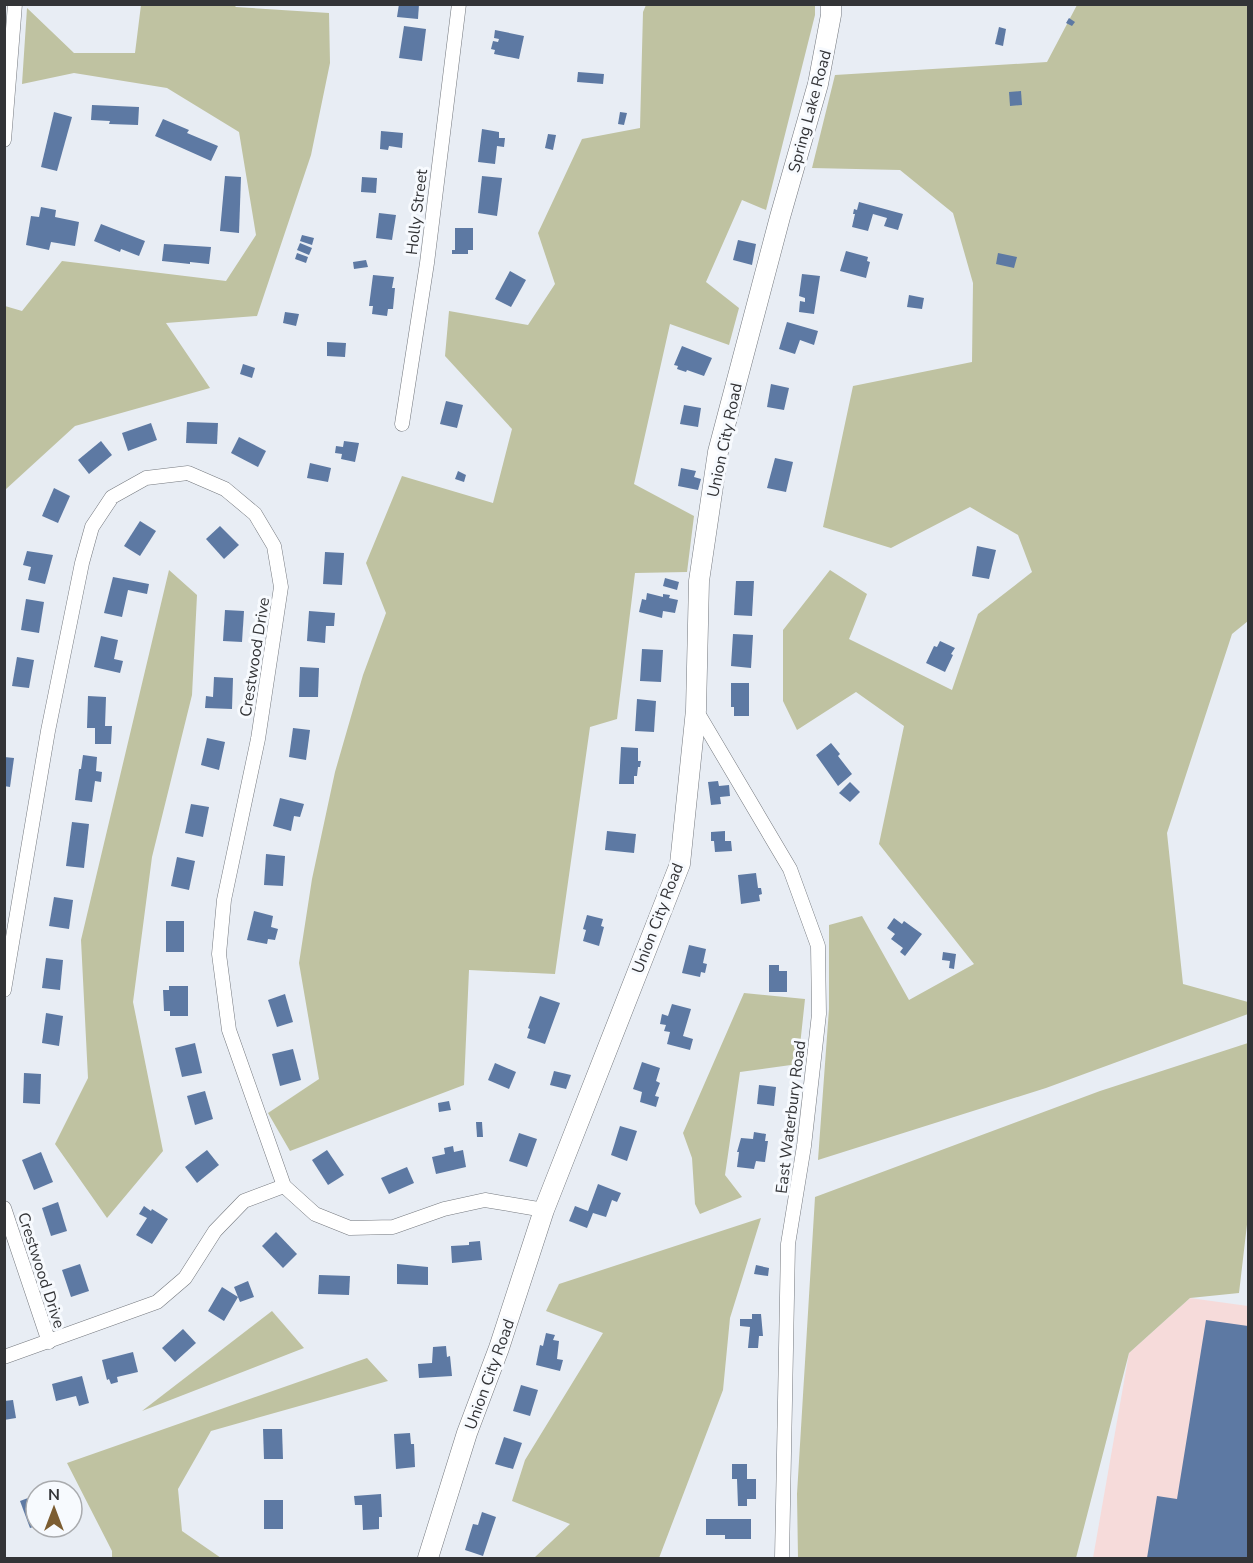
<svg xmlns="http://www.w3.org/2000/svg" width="1253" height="1563" font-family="'Nunito Sans',sans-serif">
  <rect width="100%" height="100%" fill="#e8edf4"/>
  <polygon fill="#f6dbda" points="1190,1298 1248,1306 1248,1558 1093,1558 1129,1353"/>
  <g fill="#bfc2a1">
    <polygon points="234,5 236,7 329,13 330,63 311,155 257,316 166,323 210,388 75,426 5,490 5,306 22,311 62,261 226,281 256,235 239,132 167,88 74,73 22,84 27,8 74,53 135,53 141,5"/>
    <polygon points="646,5 815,5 815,15 766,210 742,200 706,282 739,308 729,345 670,324 634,484 694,516 687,572 635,573 617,719 590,727 555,974 469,970 464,1085 290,1151 268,1113 319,1079 299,963 312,879 335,772 363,675 386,613 366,563 402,476 493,503 512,429 445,356 449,311 528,325 555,284 538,233 582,139 640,128 643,12"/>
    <polygon points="1077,5 1248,5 1248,621 1232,634 1167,833 1183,984 1248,1002 1248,1014 1046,1088 818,1160 829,1009 829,925 862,916 909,1000 974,964 879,844 904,726 856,692 797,730 783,701 783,630 830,570 867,594 849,639 952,690 978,614 1032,572 1018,535 970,507 891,548 823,527 853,386 972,362 973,283 953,213 900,170 812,168 835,75 1047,62"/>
    <polygon points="169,570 197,595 192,695 152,857 133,1002 163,1151 107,1218 55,1144 88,1078 81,940"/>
    <polygon points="744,993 805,999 798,1064 740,1072 725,1175 742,1197 700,1214 695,1204 692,1158 683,1133"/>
    <polygon points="1248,1043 1248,1216 1239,1293 1190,1298 1129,1353 1076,1558 798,1558 797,1494 815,1197 1100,1091"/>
    <polygon points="761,1218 730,1318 723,1390 659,1558 534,1558 570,1524 512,1501 525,1460 603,1333 546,1311 559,1284"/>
    <polygon points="272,1311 304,1348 142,1411"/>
    <polygon points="367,1358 388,1381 211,1431 178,1489 182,1531 221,1558 112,1558 112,1551 67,1463"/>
  </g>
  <g fill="#5d79a3">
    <polygon points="399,4 419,4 418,19 397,17"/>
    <polygon points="1069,18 1075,22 1072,26 1066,23"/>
    <polygon points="404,26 426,29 422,61 399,58"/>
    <polygon points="999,27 1006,29 1003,46 995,44"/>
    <polygon points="495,30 524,36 519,59 494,54 495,50 491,49 493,41 498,42 499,39 494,38"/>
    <polygon points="578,72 604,74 603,84 577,82"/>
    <polygon points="1021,91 1022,105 1010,106 1009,92"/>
    <polygon points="92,105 139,107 138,125 109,124 110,121 91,120"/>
    <polygon points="54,112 72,117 57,171 41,167"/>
    <polygon points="620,112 627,113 624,125 618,124"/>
    <polygon points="163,119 189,130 187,133 218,146 211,161 155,136"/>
    <polygon points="482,129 499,132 499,138 505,138 504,147 497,146 495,164 478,162"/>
    <polygon points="381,131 403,133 402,148 389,146 388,150 380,149"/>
    <polygon points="548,134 556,135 553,150 545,148"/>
    <polygon points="225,176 241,177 239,233 220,231"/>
    <polygon points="482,176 502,178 497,216 478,213"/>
    <polygon points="362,177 377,178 376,193 361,192"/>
    <polygon points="859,202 903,214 898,230 884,226 887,218 873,214 868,231 852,227 855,214 853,214 854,209 857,210"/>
    <polygon points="41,207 56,210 55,217 79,222 75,246 51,242 49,250 26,245 31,216 39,217"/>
    <polygon points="379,213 396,215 392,240 376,238"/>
    <polygon points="101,224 145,241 139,256 121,249 120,252 94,241"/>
    <polygon points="455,228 473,228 473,250 468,250 468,254 452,254 452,250 455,250"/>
    <polygon points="302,235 314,238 312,245 300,241"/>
    <polygon points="738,240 756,244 752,265 733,260"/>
    <polygon points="300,243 312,248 309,255 297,250"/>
    <polygon points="164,244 211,247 209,264 190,262 190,264 162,261"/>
    <polygon points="846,251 868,257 867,261 870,262 866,278 840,271"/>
    <polygon points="297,253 308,257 306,263 295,259"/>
    <polygon points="998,253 1017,257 1014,268 996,264"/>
    <polygon points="366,260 368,267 354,269 353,262"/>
    <polygon points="510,271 526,280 511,307 495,299"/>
    <polygon points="802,274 820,276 814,314 799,312 800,301 805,302 805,298 799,296"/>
    <polygon points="373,275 394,277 392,288 395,288 393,309 388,309 387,316 372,314 373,306 369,306"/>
    <polygon points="909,295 924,298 922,309 907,307"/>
    <polygon points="285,312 299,314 296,326 283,323"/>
    <polygon points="787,322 818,331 814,345 800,340 795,354 779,349"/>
    <polygon points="327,342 346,343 345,357 327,356"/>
    <polygon points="682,346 712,358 704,376 687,370 686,372 677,369 678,366 674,365"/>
    <polygon points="243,364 255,368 252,378 240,374"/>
    <polygon points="771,384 789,388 784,410 767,407"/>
    <polygon points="446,401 463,405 457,428 440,424"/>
    <polygon points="684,405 701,408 698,427 680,424"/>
    <polygon points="187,422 218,423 217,444 186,443"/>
    <polygon points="151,423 157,440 128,451 122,433"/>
    <polygon points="239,437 266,451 258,467 231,453"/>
    <polygon points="101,441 112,455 89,474 78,460"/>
    <polygon points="344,441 359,443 355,462 341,459 342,454 335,453 336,446 343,447"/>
    <polygon points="775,458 793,462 786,492 767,488"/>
    <polygon points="310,463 331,468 328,482 307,478"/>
    <polygon points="681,468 696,471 694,477 701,479 698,490 678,486"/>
    <polygon points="458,471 466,475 464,482 455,479"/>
    <polygon points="54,488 70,496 58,523 42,516"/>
    <polygon points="140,521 156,531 140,556 124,546"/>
    <polygon points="220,526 239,545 224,559 206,539"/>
    <polygon points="977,546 996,550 989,579 972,576"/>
    <polygon points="27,551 53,555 45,584 28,580 31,567 23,565"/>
    <polygon points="325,552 344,553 342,585 323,584"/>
    <polygon points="113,577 149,584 147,594 128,590 122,617 104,613"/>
    <polygon points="665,578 679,582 677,590 663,586"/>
    <polygon points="736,581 754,581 752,616 734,615"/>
    <polygon points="647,593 663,597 663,594 670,595 669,598 678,600 675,613 663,611 662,618 639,612 642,599 646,600"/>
    <polygon points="26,599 44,602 39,633 21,630"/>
    <polygon points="225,610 244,611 242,642 223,641"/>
    <polygon points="309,611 335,613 334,626 326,626 325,643 307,641"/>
    <polygon points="733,634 753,635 751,668 731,666"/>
    <polygon points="101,636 118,640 114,659 123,661 120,673 94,667"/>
    <polygon points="940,641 955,648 951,654 953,655 945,672 926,663 934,646 937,647"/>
    <polygon points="642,649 663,650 661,682 640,681"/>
    <polygon points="17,657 34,660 29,688 12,686"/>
    <polygon points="300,667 319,668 318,697 299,697"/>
    <polygon points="214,677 233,678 232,709 205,708 206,696 213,697"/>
    <polygon points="731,683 749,683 749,716 734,716 734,707 731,707"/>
    <polygon points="88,696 106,697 105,726 112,726 111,744 95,744 95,728 87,728"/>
    <polygon points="637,699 656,701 654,732 635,731"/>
    <polygon points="293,728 310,730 306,760 289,757"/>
    <polygon points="207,738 225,742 219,770 201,765"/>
    <polygon points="831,743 840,754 838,756 852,774 838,786 816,755"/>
    <polygon points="621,747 638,748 638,761 641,761 640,767 638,767 637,776 634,776 634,784 619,784"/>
    <polygon points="83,755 97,757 96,771 102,772 101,782 95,781 92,802 75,800 79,769 81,769"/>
    <polygon points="4,757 14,758 10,787 4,786"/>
    <polygon points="718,781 719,786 729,785 730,796 720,797 721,804 711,805 708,782"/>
    <polygon points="850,782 860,792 850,802 839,793"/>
    <polygon points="280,798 304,804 300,817 294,816 291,831 273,826"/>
    <polygon points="191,804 209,807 203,837 185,833"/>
    <polygon points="72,822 89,824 84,868 66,866"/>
    <polygon points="607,831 636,834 634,853 605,850"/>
    <polygon points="725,831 725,841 731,841 732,851 715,852 714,841 711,841 711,832"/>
    <polygon points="266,854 285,856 283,886 264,885"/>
    <polygon points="177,857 195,861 189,890 171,886"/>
    <polygon points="756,873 758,888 761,888 762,894 759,895 760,901 741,904 738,875"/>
    <polygon points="54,897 73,900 69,929 49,926"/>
    <polygon points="254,911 273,916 271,927 278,929 275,940 268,939 267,944 247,940"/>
    <polygon points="587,915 603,919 601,926 604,927 599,946 583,941 586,930 583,929"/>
    <polygon points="894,918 902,924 904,921 922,934 905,956 900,952 903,948 891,939 895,934 887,928"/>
    <rect x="166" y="921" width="18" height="31"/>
    <polygon points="689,945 706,949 703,963 707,964 705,973 701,972 700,977 682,973"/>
    <polygon points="943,952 956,954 954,969 949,968 950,961 942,960"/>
    <polygon points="46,958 63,960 60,990 42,988"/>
    <polygon points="769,965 779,965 779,971 787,971 787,992 769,992"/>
    <polygon points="169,986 188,986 188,1016 170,1016 170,1011 164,1011 163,990 169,990"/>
    <polygon points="285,994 293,1022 277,1027 268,1000"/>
    <polygon points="540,996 560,1003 545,1044 527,1038 530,1029 528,1028"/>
    <polygon points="672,1004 691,1009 683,1036 693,1039 690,1050 667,1044 670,1032 664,1031 666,1025 660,1024 662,1014 668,1016"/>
    <polygon points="46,1013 63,1016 59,1046 42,1043"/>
    <polygon points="195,1043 202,1073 182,1077 175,1048"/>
    <polygon points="293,1049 301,1080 280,1086 272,1054"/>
    <polygon points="642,1062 660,1068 656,1081 660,1083 655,1096 659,1097 656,1107 640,1102 642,1092 633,1089"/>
    <polygon points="495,1063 516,1072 509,1089 488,1080"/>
    <polygon points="554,1071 571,1075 566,1089 550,1085"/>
    <polygon points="24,1073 41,1074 40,1104 23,1103"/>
    <polygon points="759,1085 776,1087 774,1106 757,1104"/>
    <polygon points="205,1091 213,1119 195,1125 187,1096"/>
    <polygon points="449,1101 451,1110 439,1112 438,1103"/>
    <polygon points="476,1122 482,1122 483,1137 477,1137"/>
    <polygon points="620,1126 637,1131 627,1161 611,1155"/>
    <polygon points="754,1132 766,1134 765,1141 768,1141 765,1162 756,1161 754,1169 737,1167 739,1152 737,1152 741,1138 753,1139"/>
    <polygon points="519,1133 537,1139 527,1167 509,1161"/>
    <polygon points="453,1146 454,1152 463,1150 466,1167 436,1174 432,1157 445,1154 444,1148"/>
    <polygon points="207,1150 219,1165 197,1183 185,1167"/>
    <polygon points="327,1150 344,1175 328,1185 312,1160"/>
    <polygon points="41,1152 53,1182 34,1190 22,1160"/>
    <polygon points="407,1167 414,1183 389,1194 381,1178"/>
    <polygon points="598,1184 621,1193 617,1202 612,1200 606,1217 593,1213 587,1228 569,1221 575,1206 588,1211"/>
    <polygon points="58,1202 67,1231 51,1236 42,1208"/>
    <polygon points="144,1206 151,1211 152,1209 168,1219 152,1244 136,1235 147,1218 139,1214"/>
    <polygon points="276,1232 297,1254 283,1268 262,1246"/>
    <polygon points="480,1241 482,1260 452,1263 451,1246 469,1245 469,1242"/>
    <polygon points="80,1264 89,1291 71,1297 62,1270"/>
    <polygon points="397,1264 428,1267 428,1285 397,1284"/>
    <polygon points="756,1265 769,1268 768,1276 754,1274"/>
    <polygon points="319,1275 350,1276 349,1295 318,1294"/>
    <polygon points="248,1281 254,1297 240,1302 238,1297 224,1321 208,1311 222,1287 238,1297 234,1287"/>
    <polygon points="752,1314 761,1314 763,1336 759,1336 758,1348 748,1348 750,1327 740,1326 740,1319 752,1319"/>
    <polygon points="1206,1320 1248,1326 1248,1558 1147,1558 1157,1496 1177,1499"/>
    <polygon points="183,1329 196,1343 175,1362 162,1348"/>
    <polygon points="546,1333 555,1335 553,1340 559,1341 557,1359 563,1360 560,1371 536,1365 540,1345 543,1346"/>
    <polygon points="446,1346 447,1357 450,1356 452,1376 419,1378 418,1364 432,1363 433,1347"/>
    <polygon points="133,1352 138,1372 117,1377 118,1382 111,1384 109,1379 107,1380 102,1360"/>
    <polygon points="82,1376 89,1403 79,1406 76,1396 56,1401 52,1384"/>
    <polygon points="521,1385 538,1390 530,1416 513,1411"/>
    <polygon points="13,1400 16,1418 4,1420 4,1401"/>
    <polygon points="263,1429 282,1429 283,1459 264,1459"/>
    <polygon points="410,1433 411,1444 414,1444 415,1467 396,1469 394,1434"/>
    <polygon points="504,1437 522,1443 513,1469 495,1464"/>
    <polygon points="732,1464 747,1464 747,1479 756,1479 756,1499 747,1499 747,1506 738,1506 737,1479 732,1479"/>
    <polygon points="381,1494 382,1517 379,1517 379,1529 363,1530 362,1505 355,1505 354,1496"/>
    <polygon points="36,1495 36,1526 30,1528 20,1501"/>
    <rect x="264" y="1500" width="19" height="29"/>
    <polygon points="482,1512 496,1517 483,1556 465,1550 473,1524 478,1525"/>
    <polygon points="706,1519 751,1519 751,1539 725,1539 725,1535 706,1535"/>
  </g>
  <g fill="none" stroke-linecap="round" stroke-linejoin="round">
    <g stroke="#75797f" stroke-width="15">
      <g id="street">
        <polyline points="4,140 15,4"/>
        <polyline points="402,424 427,263 459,4"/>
        <polyline points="696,710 790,869 818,946 819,1014 804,1146 788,1244 782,1558"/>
        <polyline points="4,990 48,731 82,563 92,527 112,497 146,478 188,473 225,489 255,514 274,546 281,587 258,739 224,900 219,954 229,1030 284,1186 315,1214 350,1228 393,1227 444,1209 485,1200 544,1210"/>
        <polyline points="4,1208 49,1342"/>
        <polyline points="4,1357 157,1302 185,1278 215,1231 244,1201 284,1186"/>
      </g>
    </g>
    <g stroke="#75797f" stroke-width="21">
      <polyline id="secondary" points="428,1558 467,1433 499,1348 544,1210 680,864 696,710 699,581 718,452 780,217 818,84 831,15 831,4"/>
    </g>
    <use href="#street" stroke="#fff" stroke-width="14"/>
    <use href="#secondary" stroke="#fff" stroke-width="20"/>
  </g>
  <g text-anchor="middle" stroke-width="6" stroke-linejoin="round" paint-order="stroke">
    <g font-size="16" fill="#333437" stroke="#f7fafe">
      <text transform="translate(809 111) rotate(-75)" y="6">Spring Lake Road</text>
      <text transform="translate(416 212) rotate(-83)" y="6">Holly Street</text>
      <text transform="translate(724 440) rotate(-78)" y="6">Union City Road</text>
      <text transform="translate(254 657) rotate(-81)" y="6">Crestwood Drive</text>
      <text transform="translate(657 918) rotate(-69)" y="6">Union City Road</text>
      <text transform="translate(790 1117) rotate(-83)" y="6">East Waterbury Road</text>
      <text transform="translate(42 1270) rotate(72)" y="6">Crestwood Drive</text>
      <text transform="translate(489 1374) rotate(-70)" y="6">Union City Road</text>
    </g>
  </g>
  <rect width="1253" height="1563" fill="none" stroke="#333437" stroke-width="12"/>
  <g transform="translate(54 1509)"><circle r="28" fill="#f7fafe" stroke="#a9abae" stroke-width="1.5"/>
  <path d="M0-4.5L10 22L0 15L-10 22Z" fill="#7c5d32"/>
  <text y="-9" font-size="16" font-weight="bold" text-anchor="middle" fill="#333437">N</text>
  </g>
</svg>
